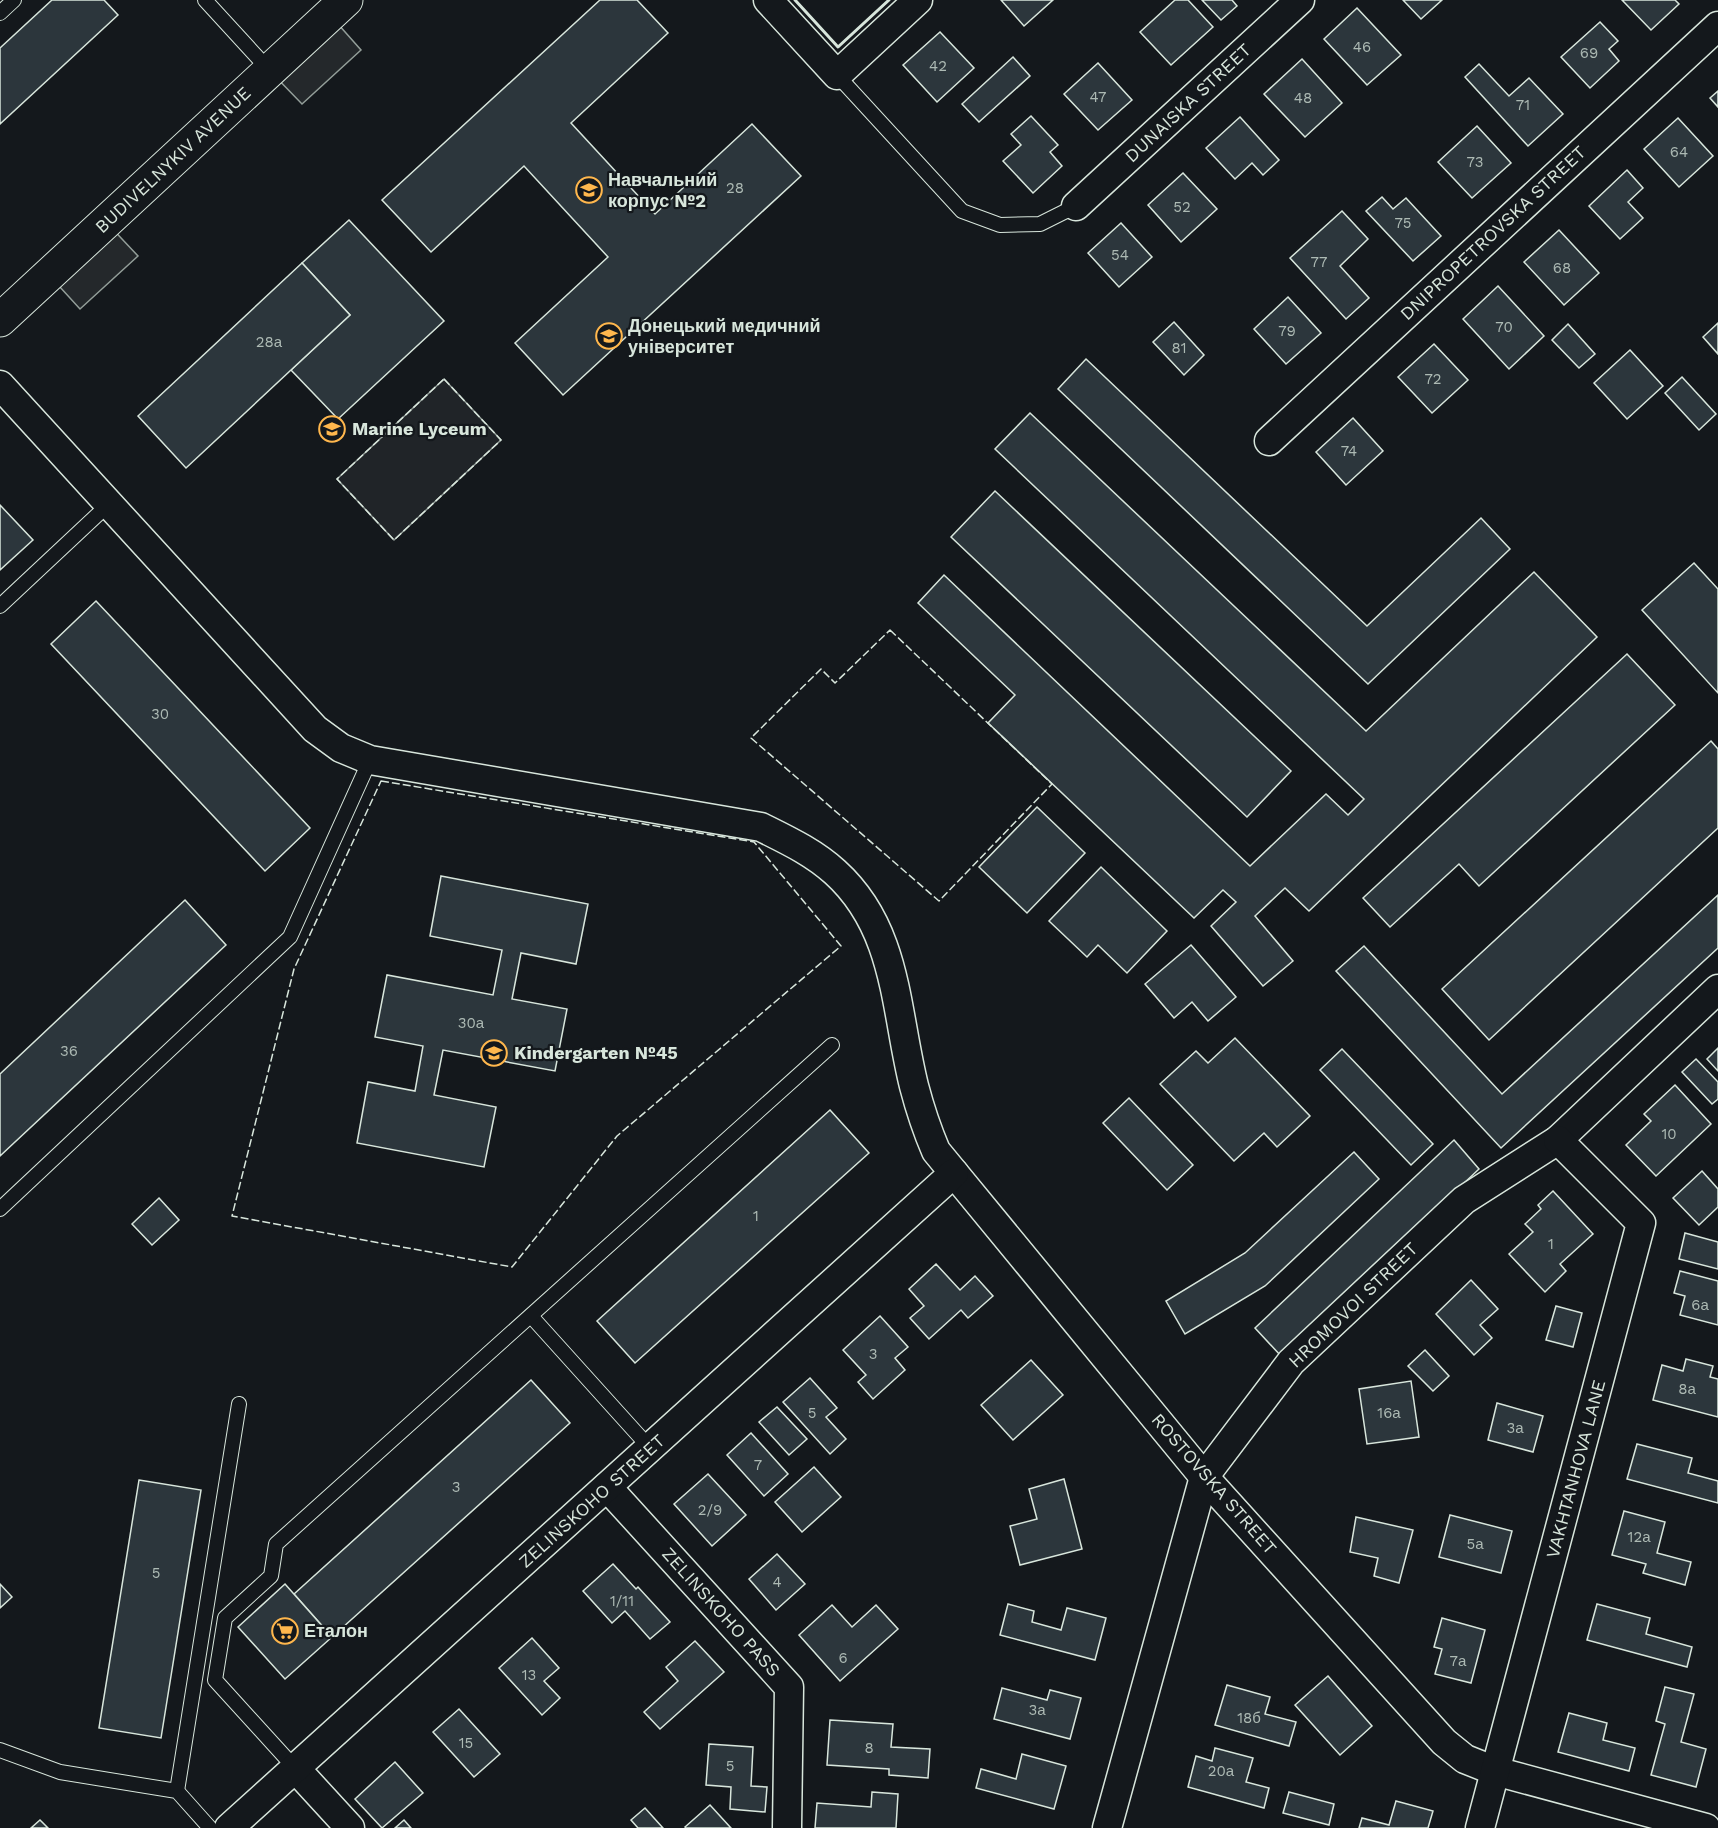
<svg xmlns="http://www.w3.org/2000/svg" width="1718" height="1828" font-family="'Work Sans',sans-serif">
  <rect width="100%" height="100%" fill="#14181c"/>
  <polygon fill="#202428" stroke="#939e99" stroke-width="1.5" points="444,379 501,440 394,540 337,479"/>
  <g fill="#24282b" stroke="#939e99" stroke-width="1.5">
    <polygon points="330,15 361,50 302,104 270,71"/>
    <polygon points="106,222 138,256 80,309 49,275"/>
  </g>
  <g fill="#2c363c" stroke="#d8e6dc" stroke-width="1.5">
    <polygon points="52,0 104,0 118,15 0,124 0,48"/>
    <polygon points="600,0 637,0 668,33 571,123 655,214 752,124 801,176 563,395 515,343 608,257 524,166 431,252 382,200"/>
    <polygon points="1001,0 1053,0 1024,26"/>
    <polygon points="1175,0 1188,0 1213,27 1171,65 1140,32"/>
    <polygon points="1202,0 1232,0 1237,6 1221,20"/>
    <polygon points="1403,0 1442,0 1421,19"/>
    <polygon points="1622,0 1675,0 1679,4 1651,30"/>
    <polygon points="1357,8 1401,55 1367,85 1324,39"/>
    <polygon points="1600,22 1618,41 1609,49 1619,61 1590,88 1561,57"/>
    <polygon points="940,32 974,68 937,102 903,65"/>
    <polygon points="1013,57 1030,76 979,122 962,104"/>
    <polygon points="1302,59 1342,103 1305,137 1264,94"/>
    <polygon points="1098,63 1132,100 1098,130 1064,94"/>
    <polygon points="1479,64 1509,96 1529,78 1563,114 1528,146 1465,77"/>
    <polygon points="1718,91 1718,107 1710,98"/>
    <polygon points="1031,116 1058,145 1050,152 1062,166 1033,193 1003,161 1021,145 1011,134"/>
    <polygon points="1240,117 1279,160 1263,175 1252,163 1235,179 1206,148"/>
    <polygon points="1678,118 1713,156 1679,187 1644,149"/>
    <polygon points="1477,126 1511,163 1472,198 1438,162"/>
    <polygon points="1627,170 1643,188 1628,202 1643,218 1620,239 1589,206"/>
    <polygon points="1183,173 1217,209 1181,242 1148,205"/>
    <polygon points="1382,197 1393,209 1406,198 1441,236 1413,261 1366,211"/>
    <polygon points="1342,211 1368,239 1340,266 1369,298 1346,319 1290,258"/>
    <polygon points="349,220 444,321 338,419 291,370 350,315 302,263"/>
    <polygon points="1121,223 1152,257 1119,287 1088,253"/>
    <polygon points="1559,230 1599,273 1564,305 1524,262"/>
    <polygon points="302,263 350,315 186,468 138,416"/>
    <polygon points="1498,286 1544,336 1509,369 1463,319"/>
    <polygon points="1288,297 1321,333 1286,364 1254,329"/>
    <polygon points="1174,322 1204,355 1184,375 1153,342"/>
    <polygon points="1718,323 1718,354 1703,337"/>
    <polygon points="1568,324 1595,354 1579,368 1552,340"/>
    <polygon points="1434,344 1468,380 1432,413 1398,377"/>
    <polygon points="1630,350 1663,386 1627,419 1594,383"/>
    <polygon points="1086,359 1367,626 1481,518 1510,549 1368,684 1058,389"/>
    <polygon points="1682,377 1716,414 1699,430 1665,393"/>
    <polygon points="1030,413 1366,731 1534,572 1597,637 1309,911 1285,888 1255,916 1293,961 1263,986 1211,926 1236,902 1223,890 1194,918 988,723 1015,695 918,603 944,575 1250,866 1326,794 1348,815 1364,799 995,449"/>
    <polygon points="1353,418 1383,451 1346,485 1316,452"/>
    <polygon points="995,491 1291,771 1247,817 951,537"/>
    <polygon points="0,505 33,540 0,570"/>
    <polygon points="1694,563 1718,589 1718,693 1642,610"/>
    <polygon points="96,601 310,828 265,871 51,644"/>
    <polygon points="1627,654 1675,705 1479,886 1459,864 1390,927 1363,898"/>
    <polygon points="1711,741 1718,749 1718,828 1489,1040 1442,989"/>
    <polygon points="1037,807 1085,853 1027,913 979,867"/>
    <polygon points="1101,867 1167,931 1127,973 1098,945 1087,957 1049,921"/>
    <polygon points="441,876 588,904 576,964 521,953 512,999 567,1009 555,1071 443,1050 434,1095 496,1107 484,1167 357,1143 368,1082 415,1091 423,1046 375,1037 387,975 493,995 502,950 430,936"/>
    <polygon points="1718,895 1718,948 1501,1148 1336,971 1364,946 1502,1094"/>
    <polygon points="185,900 226,945 0,1156 0,1074"/>
    <polygon points="1191,945 1236,997 1208,1021 1192,1002 1174,1018 1145,984"/>
    <polygon points="1235,1038 1310,1116 1277,1147 1264,1133 1234,1161 1160,1084 1196,1051 1208,1063"/>
    <polygon points="1718,1048 1718,1071 1707,1059"/>
    <polygon points="1342,1049 1433,1144 1411,1165 1320,1070"/>
    <polygon points="1696,1059 1718,1082 1718,1099 1712,1104 1682,1072"/>
    <polygon points="1675,1085 1711,1124 1656,1176 1626,1145 1651,1121 1644,1114"/>
    <polygon points="1129,1098 1193,1165 1167,1190 1103,1123"/>
    <polygon points="830,1110 869,1153 635,1363 597,1321"/>
    <polygon points="1454,1140 1479,1169 1281,1356 1255,1328"/>
    <polygon points="1354,1152 1379,1179 1265,1286 1185,1334 1166,1301 1245,1253"/>
    <polygon points="1702,1171 1718,1189 1718,1207 1699,1225 1673,1198"/>
    <polygon points="1553,1191 1593,1234 1560,1264 1566,1271 1545,1292 1509,1254 1533,1232 1525,1224 1541,1209 1538,1205"/>
    <polygon points="159,1198 179,1220 152,1245 132,1224"/>
    <polygon points="1685,1233 1718,1242 1718,1269 1679,1259"/>
    <polygon points="936,1264 960,1290 975,1276 993,1296 968,1318 961,1310 929,1339 910,1318 924,1306 909,1289"/>
    <polygon points="1680,1271 1718,1281 1718,1325 1680,1315 1685,1296 1674,1293"/>
    <polygon points="1471,1280 1498,1309 1480,1325 1492,1338 1474,1355 1436,1314"/>
    <polygon points="1556,1306 1582,1313 1573,1347 1546,1340"/>
    <polygon points="880,1316 908,1347 895,1358 905,1370 873,1399 858,1382 866,1375 843,1350"/>
    <polygon points="1425,1350 1449,1376 1433,1391 1408,1366"/>
    <polygon points="1686,1359 1713,1366 1710,1377 1718,1379 1718,1417 1653,1400 1662,1365 1683,1371"/>
    <polygon points="1031,1360 1063,1395 1013,1440 981,1405"/>
    <polygon points="810,1378 837,1408 826,1417 846,1439 830,1454 783,1402"/>
    <polygon points="531,1380 570,1423 332,1637 294,1594"/>
    <polygon points="1411,1381 1419,1437 1367,1444 1359,1389"/>
    <polygon points="1497,1403 1543,1416 1533,1452 1488,1440"/>
    <polygon points="777,1407 807,1439 789,1455 759,1422"/>
    <polygon points="751,1433 788,1474 764,1496 727,1455"/>
    <polygon points="1637,1444 1692,1458 1688,1473 1718,1481 1718,1503 1627,1479"/>
    <polygon points="814,1467 841,1497 802,1532 775,1502"/>
    <polygon points="708,1474 746,1515 712,1546 674,1504"/>
    <polygon points="1064,1479 1082,1549 1020,1565 1010,1526 1037,1519 1029,1489"/>
    <polygon points="139,1480 201,1490 161,1738 99,1728"/>
    <polygon points="1624,1511 1665,1522 1657,1553 1691,1562 1685,1585 1643,1573 1646,1564 1612,1555"/>
    <polygon points="1450,1515 1512,1531 1501,1573 1439,1557"/>
    <polygon points="1356,1517 1413,1530 1399,1583 1374,1576 1378,1558 1350,1552"/>
    <polygon points="777,1554 805,1584 776,1610 749,1579"/>
    <polygon points="613,1564 636,1589 638,1587 670,1622 650,1639 625,1611 612,1623 583,1591"/>
    <polygon points="0,1584 12,1597 0,1608"/>
    <polygon points="285,1584 332,1637 285,1679 238,1627"/>
    <polygon points="1008,1604 1034,1611 1032,1622 1061,1630 1067,1608 1106,1618 1095,1660 1000,1635"/>
    <polygon points="1597,1604 1650,1618 1646,1634 1692,1647 1687,1667 1587,1640"/>
    <polygon points="832,1605 852,1627 876,1605 898,1629 840,1681 799,1635"/>
    <polygon points="1442,1618 1485,1630 1471,1683 1435,1674 1442,1649 1434,1647"/>
    <polygon points="532,1638 559,1668 544,1681 560,1698 542,1715 499,1668"/>
    <polygon points="695,1641 724,1672 660,1729 644,1712 678,1681 666,1667"/>
    <polygon points="1328,1676 1372,1726 1340,1755 1295,1705"/>
    <polygon points="1227,1685 1270,1697 1265,1714 1296,1722 1289,1746 1215,1725"/>
    <polygon points="1665,1687 1694,1694 1681,1742 1706,1749 1696,1787 1651,1775 1665,1724 1656,1721"/>
    <polygon points="1002,1688 1047,1700 1050,1690 1081,1698 1070,1739 994,1719"/>
    <polygon points="459,1709 500,1754 474,1777 433,1732"/>
    <polygon points="1569,1713 1607,1723 1603,1740 1635,1748 1629,1771 1558,1752"/>
    <polygon points="830,1720 893,1724 891,1747 930,1749 928,1778 889,1775 889,1769 827,1765"/>
    <polygon points="709,1744 753,1747 751,1786 767,1787 765,1812 730,1809 731,1787 706,1785"/>
    <polygon points="1215,1748 1253,1758 1246,1782 1269,1788 1264,1808 1188,1787 1196,1756 1212,1761"/>
    <polygon points="1022,1754 1066,1766 1054,1809 976,1788 981,1769 1016,1779"/>
    <polygon points="395,1762 423,1793 382,1828 355,1799"/>
    <polygon points="872,1792 898,1794 896,1828 815,1828 817,1803 871,1807"/>
    <polygon points="1289,1792 1334,1804 1329,1825 1283,1813"/>
    <polygon points="1396,1801 1433,1811 1428,1828 1359,1828 1362,1818 1389,1825"/>
    <polygon points="710,1805 731,1828 686,1828 685,1827"/>
    <polygon points="645,1808 663,1828 638,1828 631,1820"/>
    <polygon points="40,1820 48,1828 31,1828"/>
    <polygon points="404,1820 411,1828 395,1828"/>
  </g>
  <g fill="none" stroke-linecap="round" stroke-linejoin="round">
    <g stroke="#d8e6dc" stroke-width="16">
      <g id="lane">
        <polyline points="205,0 270,71"/>
        <polyline points="0,13 14,0"/>
        <polyline points="837,75 962,211 1000,225 1040,224 1076,206"/>
        <polyline points="0,606 109,504"/>
        <polyline points="0,1209 290,937 370,760"/>
        <polyline points="531,1316 650,1448"/>
        <polyline points="0,1750 60,1772 177,1791 210,1828"/>
        <polyline points="295,1768 215,1680 225,1618 271,1576 276,1544 832,1045"/>
        <polyline points="177,1791 239,1404"/>
      </g>
    </g>
    <g stroke="#d8e6dc" stroke-width="31">
      <g id="street">
        <polyline points="768,0 837,75 918,0"/>
        <polyline points="1076,206 1300,0"/>
        <path d="M0,385l315,344 26,19 29,12 391,67c26,13 52,25 74,45 63,57 60,138 79,214 6,23 13,44 22,65l268,326 240,265 21,17 30,12 211,57"/>
        <polyline points="1269,441 1718,26"/>
        <polyline points="607,1487 789,1687 787,1828"/>
        <polyline points="295,1768 350,1828"/>
        <polyline points="229,1828 954,1173"/>
        <polyline points="1107,1828 1204,1477 1291,1362 1464,1200 1558,1140 1718,989"/>
        <polyline points="1480,1828 1641,1223 1558,1140"/>
      </g>
    </g>
    <g stroke="#d8e6dc" stroke-width="35">
      <polyline id="secondary" points="0,320 346,0"/>
    </g>
    <use href="#lane" stroke="#14181c" stroke-width="14"/>
    <use href="#street" stroke="#14181c" stroke-width="28"/>
    <use href="#secondary" stroke="#14181c" stroke-width="33"/>
    <g stroke="#d8e6dc" stroke-width="1.5" stroke-dasharray="8 3" stroke-linecap="butt">
      <polygon points="444,379 501,440 394,540 337,479"/>
      <polygon points="890,630 1052,784 939,901 751,738 821,669 835,683"/>
      <polygon points="381,781 754,842 841,946 617,1136 512,1267 232,1216 294,969"/>
    </g>
    <polyline stroke="#d8e6dc" stroke-width="3" points="795,0 838,47 889,0"/>
  </g>
  <defs>
    <g id="university-ring" transform="scale(1.35)"><circle r="9.5" fill="#14181c" stroke="#ffb74d" stroke-width="1.5"/><path d="M0-5L7-2L0 1L-7-2ZM-4 1L0 2.5L4 1V4Q0 6-4 4Z" fill="#ffb74d"/></g>
    <g id="school-ring" transform="scale(1.35)"><circle r="9.5" fill="#14181c" stroke="#ffb74d" stroke-width="1.5"/><path d="M0-5L7-2L0 1L-7-2ZM-4 1L0 2.5L4 1V4Q0 6-4 4Z" fill="#ffb74d"/></g>
    <g id="supermarket-ring" transform="scale(1.35)"><circle r="9.5" fill="#14181c" stroke="#ffb74d" stroke-width="1.5"/><path d="M-6-5.5h2.5l.6 2H6L4.5 2H-2.5L-4.4-4H-6ZM-1.5 3.2a1.3 1.3 0 1 0 .1 0ZM3 3.2a1.3 1.3 0 1 0 .1 0Z" fill="#ffb74d"/></g>
  </defs>
  <g fill-rule="evenodd">
    <use href="#university-ring" x="589" y="190"/>
    <use href="#university-ring" x="609" y="336"/>
    <use href="#school-ring" x="332" y="429"/>
    <use href="#school-ring" x="494" y="1053"/>
    <use href="#supermarket-ring" x="285" y="1631"/>
  </g>
  <g text-anchor="middle" stroke-width="4.5" stroke-linejoin="round" paint-order="stroke">
    <g font-size="15" fill="#adbab4">
      <text x="1362" y="52">46</text>
      <text x="1589" y="58">69</text>
      <text x="938" y="71">42</text>
      <text x="1098" y="102">47</text>
      <text x="1303" y="103">48</text>
      <text x="1523" y="110">71</text>
      <text x="1679" y="157">64</text>
      <text x="1475" y="167">73</text>
      <text x="735" y="193">28</text>
      <text x="1182" y="212">52</text>
      <text x="1403" y="228">75</text>
      <text x="1120" y="260">54</text>
      <text x="1319" y="267">77</text>
      <text x="1562" y="273">68</text>
      <text x="1504" y="332">70</text>
      <text x="1287" y="336">79</text>
      <text x="269" y="347">28а</text>
      <text x="1179" y="353">81</text>
      <text x="1433" y="384">72</text>
      <text x="1349" y="456">74</text>
      <text x="160" y="719">30</text>
      <text x="471" y="1028">30а</text>
      <text x="69" y="1056">36</text>
      <text x="1669" y="1139">10</text>
      <text x="756" y="1221">1</text>
      <text x="1551" y="1249">1</text>
      <text x="1700" y="1310">6а</text>
      <text x="873" y="1359">3</text>
      <text x="1687" y="1394">8а</text>
      <text x="812" y="1418">5</text>
      <text x="1389" y="1418">16а</text>
      <text x="1515" y="1433">3а</text>
      <text x="758" y="1470">7</text>
      <text x="456" y="1492">3</text>
      <text x="710" y="1515">2/9</text>
      <text x="1639" y="1542">12а</text>
      <text x="1475" y="1549">5а</text>
      <text x="156" y="1578">5</text>
      <text x="777" y="1587">4</text>
      <text x="622" y="1606">1/11</text>
      <text x="843" y="1663">6</text>
      <text x="1458" y="1666">7а</text>
      <text x="529" y="1680">13</text>
      <text x="1037" y="1715">3а</text>
      <text x="1249" y="1723">18б</text>
      <text x="466" y="1748">15</text>
      <text x="869" y="1753">8</text>
      <text x="730" y="1771">5</text>
      <text x="1221" y="1776">20а</text>
    </g>
    <g font-size="18" fill="#d8e6dc" stroke="#14181c">
      <text transform="translate(1188 103) rotate(-43)" y="6">DUNAISKA STREET</text>
      <text transform="translate(173 160) rotate(-43)" y="6">BUDIVELNYKIV AVENUE</text>
      <text transform="translate(1493 233) rotate(-43)" y="6">DNIPROPETROVSKA STREET</text>
      <text transform="translate(1353 1305) rotate(-44)" y="6">HROMOVOI STREET</text>
      <text transform="translate(1576 1469) rotate(-75)" y="6">VAKHTANHOVA LANE</text>
      <text transform="translate(1214 1484) rotate(49)" y="6">ROSTOVSKA STREET</text>
      <text transform="translate(592 1501) rotate(-42)" y="6">ZELINSKOHO STREET</text>
      <text transform="translate(721 1612) rotate(48)" y="6">ZELINSKOHO PASS</text>
    </g>
    <g font-size="18" font-weight="bold" fill="#d8e6dc" stroke="#14181c" text-anchor="start">
      <text x="608" y="186">Навчальний<tspan x="608" dy="21">корпус №2</tspan></text>
      <text x="628" y="332">Донецький медичний<tspan x="628" dy="21">університет</tspan></text>
      <text x="352" y="435">Marine Lyceum</text>
      <text x="514" y="1059">Kindergarten №45</text>
      <text x="304" y="1637">Еталон</text>
    </g>
  </g>
</svg>
